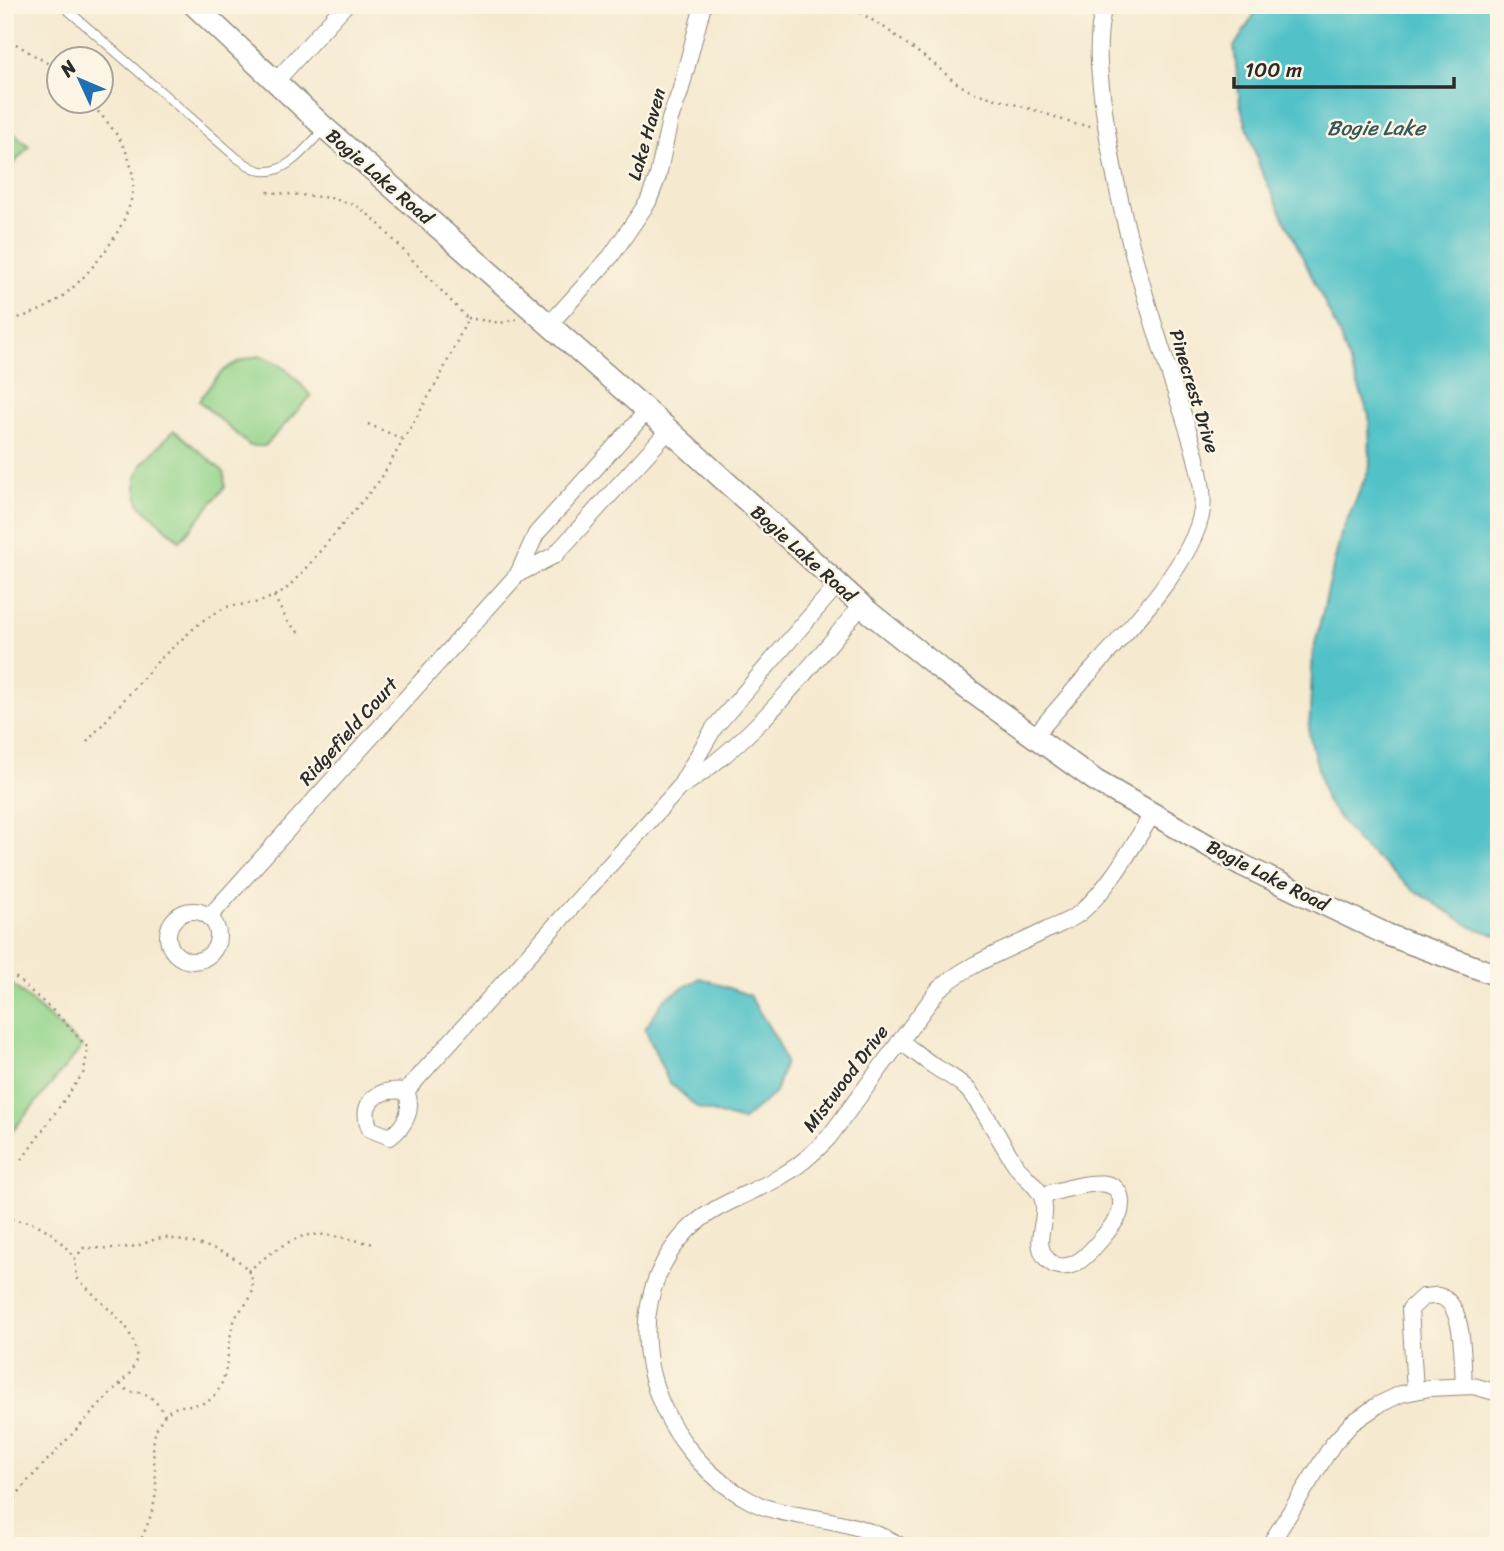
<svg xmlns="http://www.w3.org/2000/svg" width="1504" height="1551" font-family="Sriracha,sans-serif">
  <rect width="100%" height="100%" fill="#fcf5e5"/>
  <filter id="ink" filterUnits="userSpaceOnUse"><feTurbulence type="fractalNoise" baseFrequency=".0143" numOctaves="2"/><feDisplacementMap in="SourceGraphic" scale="14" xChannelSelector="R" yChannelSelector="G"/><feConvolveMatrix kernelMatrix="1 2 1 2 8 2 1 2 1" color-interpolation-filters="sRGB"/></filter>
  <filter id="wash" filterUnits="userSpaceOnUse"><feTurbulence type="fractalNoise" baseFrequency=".00686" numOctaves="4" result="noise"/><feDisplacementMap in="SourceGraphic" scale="28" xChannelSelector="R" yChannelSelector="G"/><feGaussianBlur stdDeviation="1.57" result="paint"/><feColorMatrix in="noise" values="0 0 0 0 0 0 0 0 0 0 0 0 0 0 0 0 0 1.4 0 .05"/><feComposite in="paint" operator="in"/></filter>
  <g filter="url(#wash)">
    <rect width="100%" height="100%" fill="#f5e9cf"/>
    <g fill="#92d38a" stroke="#5e7f5a" stroke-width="2">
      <polygon points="5,125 29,146 5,174"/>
      <path d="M259,356c24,6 37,22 52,40l-46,50h-15l-51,-45c17,-25 28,-40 60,-45z"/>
      <polygon points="174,430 224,472 225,487 180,541 139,504 136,488 136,478 143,463"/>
      <polygon points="5,978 82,1047 5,1140"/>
    </g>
    <g fill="#53c2c8" stroke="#3f767a" stroke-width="2">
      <polygon points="1260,5 1499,5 1499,936 1472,927 1411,888 1358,842 1326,801 1309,733 1313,653 1341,534 1370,467 1369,415 1337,329 1260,168 1240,104 1234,47"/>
      <polygon points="700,978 749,995 778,1042 785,1062 775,1093 742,1121 698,1108 668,1081 645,1029 664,999"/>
    </g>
  </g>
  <g filter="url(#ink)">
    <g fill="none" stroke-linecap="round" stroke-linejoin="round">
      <g stroke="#908a7d" stroke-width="10">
        <g id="lane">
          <path d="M62,5l175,153c8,5 16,12 25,13 25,4 47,-27 63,-43"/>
          <polyline points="5,1164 10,1158"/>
        </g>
      </g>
      <g stroke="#908a7d" stroke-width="18">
        <g id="street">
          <polyline points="276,81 345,5"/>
          <polyline points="549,325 611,256 648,202 658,176 670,119 680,92 703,5"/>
          <polyline points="518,574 555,555 669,430"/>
          <path d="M1034,737c13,-16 27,-32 41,-48 38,-43 119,-123 127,-179 5,-31 -20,-98 -30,-129 -29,-88 -56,-178 -68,-271 -5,-36 -9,-69 0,-105"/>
          <path d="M684,785c71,-46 124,-116 178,-180"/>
          <circle cx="193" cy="936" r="25"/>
          <polyline points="210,916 518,574 536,534 647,411"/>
          <path d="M900,1041c11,8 22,17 34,25 12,8 26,14 35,25 19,23 31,52 49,77 7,9 20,19 24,29 9,23 -14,46 8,65 8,7 21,5 29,-1 9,-5 39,-40 41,-49 10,-49 -56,-21 -78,-17"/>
          <path d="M406,1091c8,19 -1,35 -16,46l-20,-8c-12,-28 9,-41 36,-38l273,-303 35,-60 124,-144"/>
          <path d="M1415,1391l-5,-82 13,-12c5,0 12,-2 16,-1 27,7 23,68 25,90"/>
          <path d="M901,1546c-24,-14 -48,-21 -75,-26 -26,-5 -54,-7 -77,-20 -95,-51 -142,-186 -61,-270 26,-26 61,-35 92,-53 18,-10 35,-25 49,-40l110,-148c31,-27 71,-40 108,-59 11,-5 24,-10 33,-17 31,-27 52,-66 73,-100"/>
          <polyline points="1269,1546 1333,1444 1352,1423 1378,1405 1401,1394 1429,1388 1473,1386 1499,1393"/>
        </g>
      </g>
      <g stroke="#908a7d" stroke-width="24">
        <polyline id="secondary" points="194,5 325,128 669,430 869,612 944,672 1096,781 1242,865 1388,935 1499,976"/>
      </g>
      <g stroke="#908a7d" stroke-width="2.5" stroke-dasharray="2 5" stroke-linecap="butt">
        <polyline points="848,5 885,28 934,64 955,82 972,92 1041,112 1074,124 1092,126"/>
        <polyline points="16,44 47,63 60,76"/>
        <polyline points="467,318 501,323 516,319"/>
        <path d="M5,321c18,-4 35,-9 50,-19 32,-22 82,-82 78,-123 -3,-33 -23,-55 -44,-77"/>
        <polyline points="368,424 405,440"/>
        <polyline points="274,596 287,621 301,635"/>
        <polyline points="87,742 159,660 202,621 226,607 260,602 283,592 300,575 380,480 440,377 466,322 467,318 375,220 357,206 331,198 267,192"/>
        <polyline points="5,968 58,1015 88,1048 84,1072 21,1161"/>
        <polyline points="5,1183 13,1172"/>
        <path d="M5,1216c9,6 17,4 27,7 17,5 33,22 43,36"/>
        <path d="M248,1271c16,-13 35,-29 56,-35 21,-5 50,5 71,8"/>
        <path d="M120,1384c13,13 12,5 25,10 9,4 15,13 20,21"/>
        <path d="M5,1524l8,-23 11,-16 107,-113 6,-14 -3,-15 -8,-17 -49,-48 -2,-19 8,-11c17,0 37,1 53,-2 9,-2 17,-7 26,-8 8,-1 18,3 26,4 24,5 71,17 64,51 -3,11 -13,16 -17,26 -10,25 -3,55 -21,77 -14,17 -39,-1 -54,26 -13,22 -3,44 -4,68 -1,18 -10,39 -18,56"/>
      </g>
      <use href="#lane" stroke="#fff" stroke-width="8"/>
      <use href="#street" stroke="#fff" stroke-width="16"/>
      <use href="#secondary" stroke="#fff" stroke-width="21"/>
    </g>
  </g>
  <g text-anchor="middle" stroke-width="5" stroke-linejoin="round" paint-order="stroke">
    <g font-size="19" fill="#2b2b2b" stroke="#fcf5e5">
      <text transform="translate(646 134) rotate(-74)" y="7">Lake Haven</text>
      <text transform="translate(380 176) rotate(41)" y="7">Bogie Lake Road</text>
      <text transform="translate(1195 391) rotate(73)" y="7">Pinecrest Drive</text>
      <text transform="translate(804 553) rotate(42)" y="7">Bogie Lake Road</text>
      <text transform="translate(348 731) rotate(-48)" y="7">Ridgefield Court</text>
      <text transform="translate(1268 875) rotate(27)" y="7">Bogie Lake Road</text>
      <text transform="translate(845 1078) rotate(-53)" y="7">Mistwood Drive</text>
    </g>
    <g font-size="21" font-style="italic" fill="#37585a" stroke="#fcf5e5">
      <text x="1376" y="135">Bogie Lake</text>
    </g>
  </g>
  <rect width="1504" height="1551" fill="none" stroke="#fcf5e5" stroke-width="28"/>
  <g transform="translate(80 80) rotate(314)"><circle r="33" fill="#fcf5e5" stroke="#a8a49b" stroke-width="2"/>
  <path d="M0-5L12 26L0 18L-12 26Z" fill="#1f6fb2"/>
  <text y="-10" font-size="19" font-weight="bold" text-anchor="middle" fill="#2b2b2b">N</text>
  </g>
  <path d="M1234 77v10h220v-10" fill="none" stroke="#2b2b2b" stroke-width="3.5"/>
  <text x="1245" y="77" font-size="21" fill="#2b2b2b" stroke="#fcf5e5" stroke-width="5" paint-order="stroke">100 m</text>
</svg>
